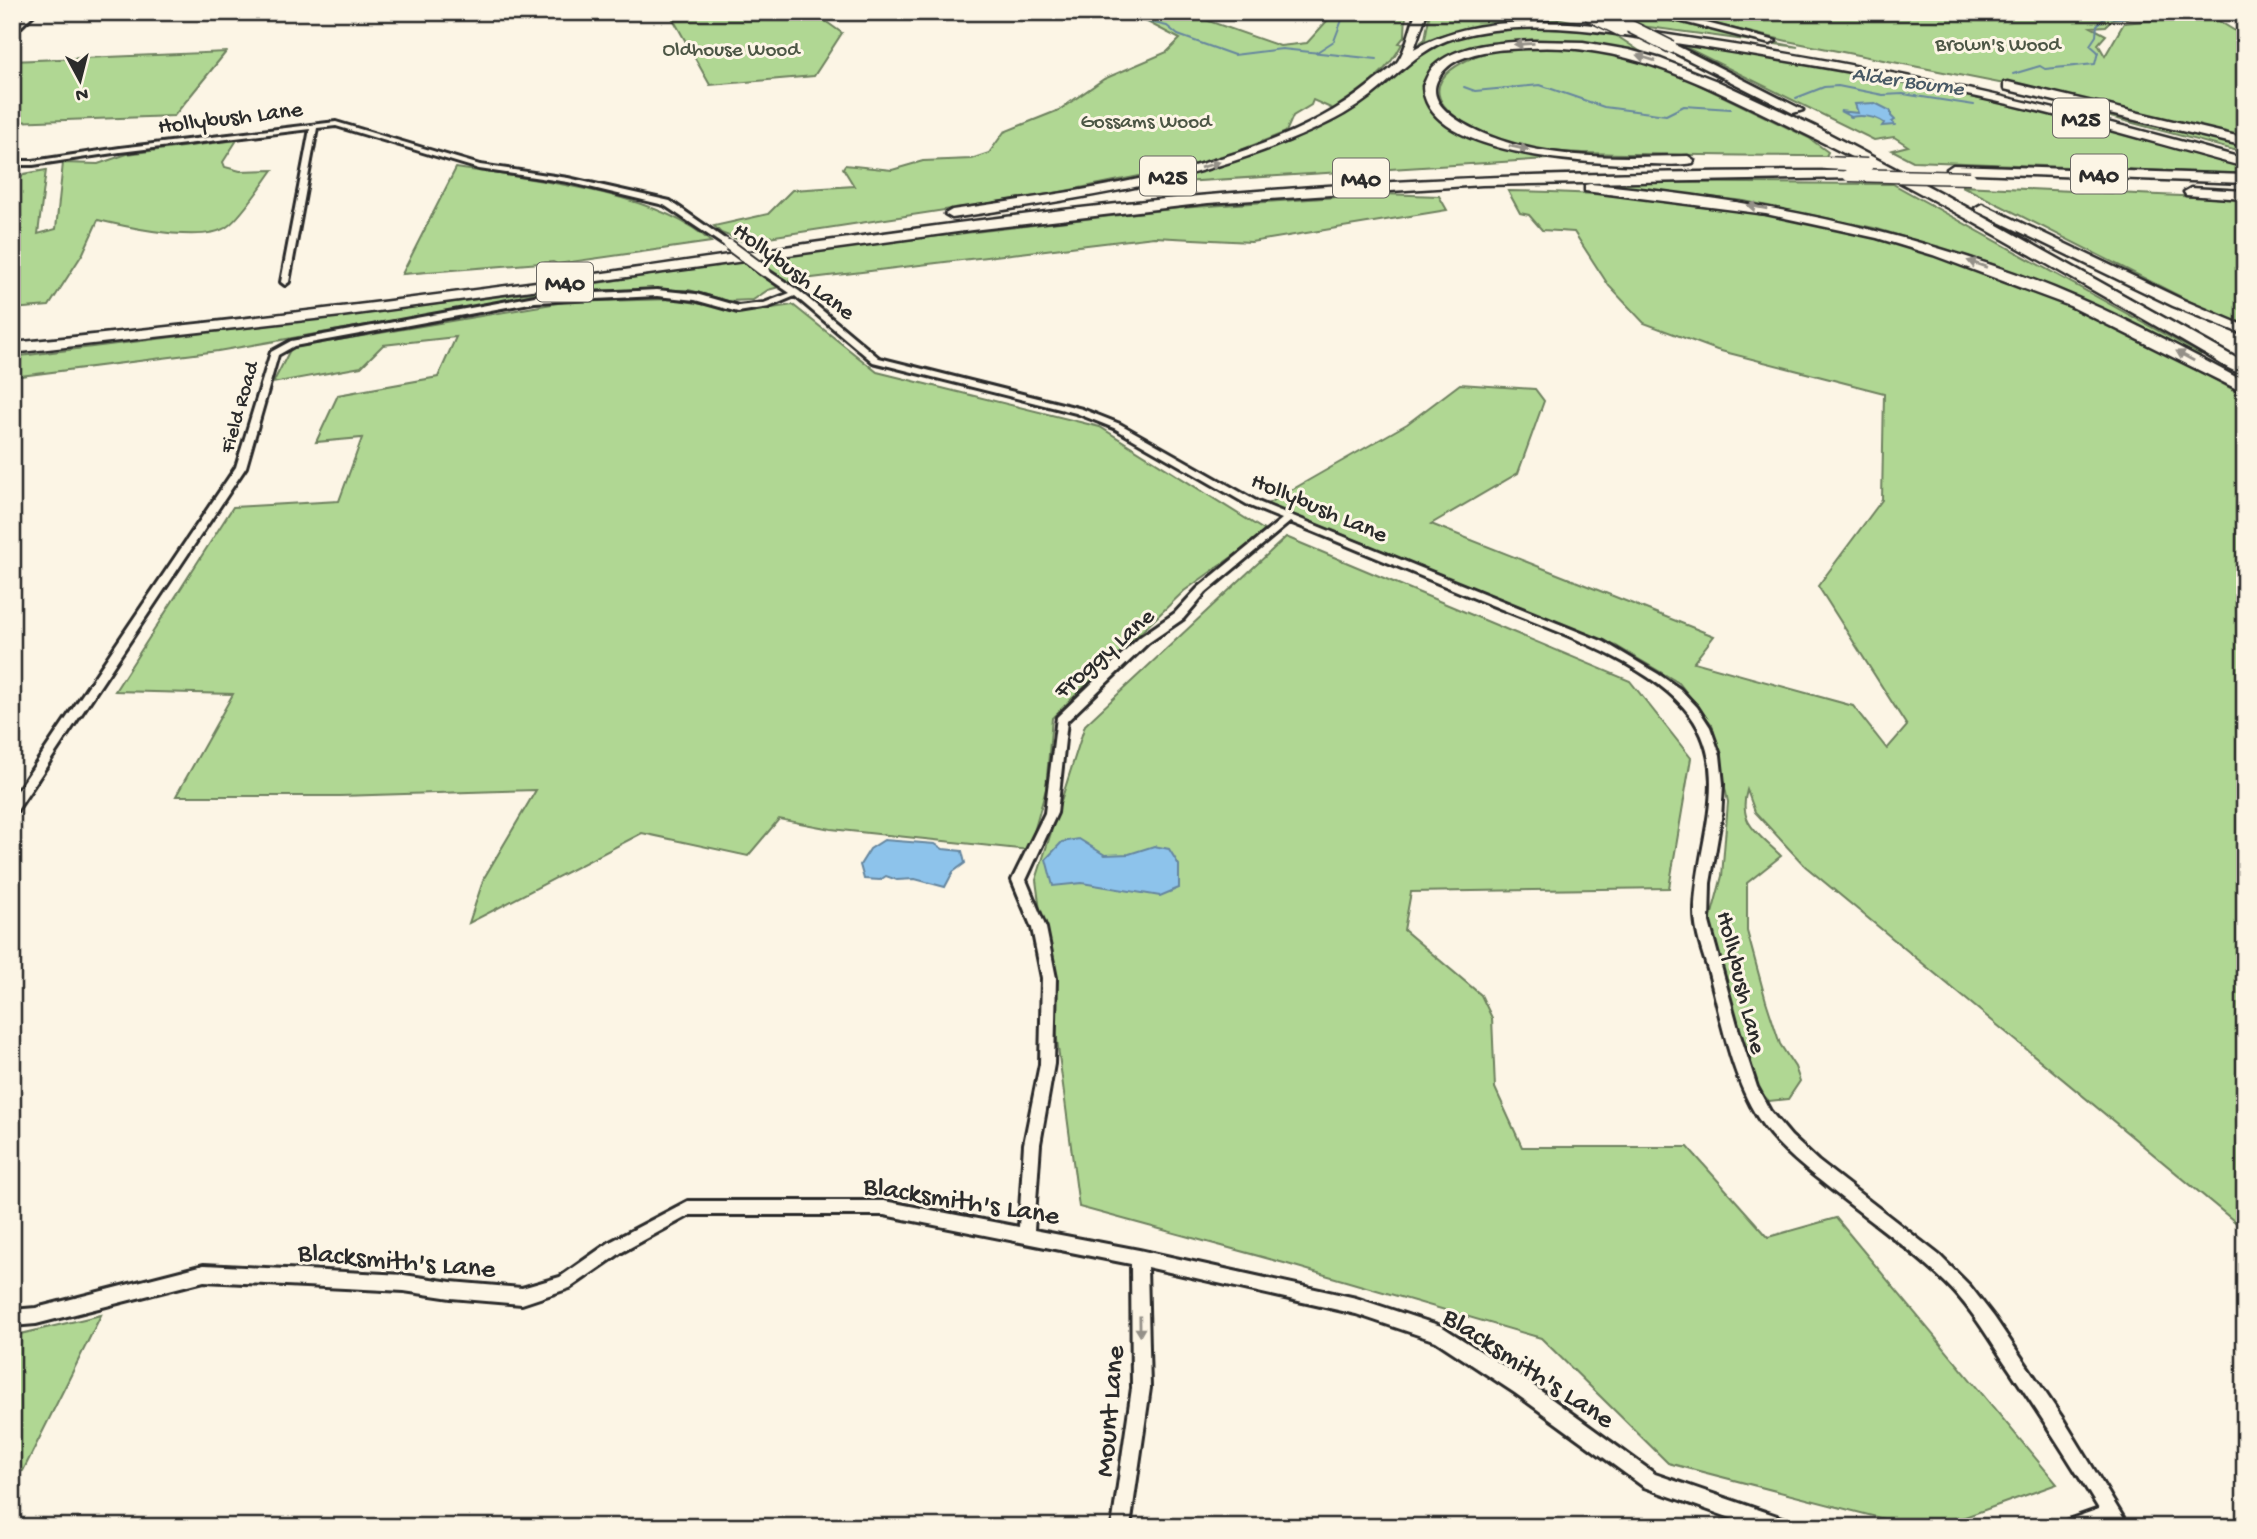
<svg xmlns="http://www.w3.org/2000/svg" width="2257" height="1539" font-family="'Gochi Hand',sans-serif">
  <rect width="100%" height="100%" fill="#fcf5e5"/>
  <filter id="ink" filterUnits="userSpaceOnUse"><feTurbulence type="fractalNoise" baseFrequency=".0143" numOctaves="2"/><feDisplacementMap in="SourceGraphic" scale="14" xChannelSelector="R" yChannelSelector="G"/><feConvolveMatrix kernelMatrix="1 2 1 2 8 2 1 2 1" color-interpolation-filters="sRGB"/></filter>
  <g filter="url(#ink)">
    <g fill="#b0d793" stroke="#6e815f" stroke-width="2">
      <polygon points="673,12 824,12 821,18 842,33 814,76 710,85 672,17"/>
      <polygon points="879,12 1025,12 942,20"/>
      <path d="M1128,12h55l97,34 27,-3 28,-31h71l-1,24 -6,7 3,1c-15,30 -42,47 -69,65l-20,-9 -2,5 -18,11 -7,16 -45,18 -52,16 -134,27 -313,48 -21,-8 -7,-7 54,-12 24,-24 62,-4 -11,-18 2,-3 47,5 31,-9 48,-2 18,-6 15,-21 55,-22 45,-31 63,-27 13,-13z"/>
      <path d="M1430,12h96l75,15c-62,-4 -122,-10 -181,16l5,-4z"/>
      <polygon points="1613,12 1638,12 1700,28 1798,47 1641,26"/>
      <polygon points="1663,12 2199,12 2113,19 2106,26 2091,27 2106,35 2098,44 2105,56 2124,23 2209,15 2245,37 2245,139 2060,95 1787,41"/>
      <path d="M1511,28l57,1 46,5 30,20c-50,-11 -107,-21 -159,-8 -13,4 -26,13 -39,18 -14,7 -24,13 -21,31 6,39 91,57 123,64l-397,25 58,-14 65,-22 84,-42 65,-55 29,-13z"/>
      <path d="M1673,41c96,16 193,32 288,53 96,20 190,47 284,72v8l-332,-13 -21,-11 16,-4 -14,-9 -20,3z"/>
      <path d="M1571,47l60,10 46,17 132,64 19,14 -2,4c-64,0 -127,-1 -191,-2 -40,-1 -82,1 -121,-10 -54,-16 -121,-56 -33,-90 28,-11 61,-7 90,-7z"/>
      <polygon points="226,52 174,116 12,122 12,61"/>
      <polygon points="2009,90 2245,146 2245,153"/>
      <path d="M237,140l-14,22 2,5 15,4 33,-1c-11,15 -32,47 -45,56 -25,19 -101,1 -130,-6l-15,33 -34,53 -37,3v-120l12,-15 22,-4 -8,64 18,-5 7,-66 35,1 29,-10z"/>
      <path d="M456,168c70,10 203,24 255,74l-154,22 -4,-2 -151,12z"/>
      <polygon points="1581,182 1893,184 2200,354 2200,356 2055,288 1993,264 1874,228 1744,201"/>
      <polygon points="1962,186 2245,199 2245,326 2199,306"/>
      <path d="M1508,191c196,2 392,39 572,119 56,26 110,56 165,86v834l-440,-364 -50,-54 -8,-22c-10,34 12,44 34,66l-34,27v48l19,70 14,43 15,23 5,14 -12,18 -19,2 -15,-15 -44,-165 12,-45 6,-74 -16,-77 -33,-42 -63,-37 -349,-142 140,-80 53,-40 75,5 9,12 -26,72 -87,51 283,112 -20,26 159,44 34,43 20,-23 -89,-140 64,-86 2,-107 -167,-43 -73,-27 -35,-37 -35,-54 -32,-2 -13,-15 -9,-2z"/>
      <polygon points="1382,194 1439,196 1447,210 1251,242 1154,237 812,278 768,290 753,300 728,301 689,290 551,290 483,305 218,351 12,377 12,357 551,290 802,252 1180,208"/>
      <polygon points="675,299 743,312 793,305 877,372 1100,427 1267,532 1184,591 1052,718 1046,789 1029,850 831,829 779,819 748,856 642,833 469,923 484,878 536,790 340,796 176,796 233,694 115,691 233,507 339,501 362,438 316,442 338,395 438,377 456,337 383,345 361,367 273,383 291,348 564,302"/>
      <polygon points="1286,537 1630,681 1691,758 1669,888 1411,892 1404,930 1481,995 1492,1018 1495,1088 1522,1147 1688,1147 1768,1237 1836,1218 2057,1484 1937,1527 1915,1527 1668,1463 1541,1338 1284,1263 1079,1207 1036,880 1085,725"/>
      <polygon points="101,1315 23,1471 12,1474 12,1336"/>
    </g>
    <g fill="#8dc3eb" stroke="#66869e" stroke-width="2">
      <path d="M1875,103l16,8v5l4,4 -3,2 3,3 -13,1 2,-3c-9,-7 -23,-8 -33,-6l-11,-6 18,2 -3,-9z"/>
      <polygon points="1079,839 1105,855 1129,854 1154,846 1169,849 1179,865 1179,888 1160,896 1082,883 1053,886 1046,859 1062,842"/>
      <polygon points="884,840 935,844 943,849 962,851 965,863 953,872 945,887 915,879 897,880 886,876 880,880 864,879 860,865 870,849"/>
    </g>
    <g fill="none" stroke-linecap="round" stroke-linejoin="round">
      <g stroke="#66869e" stroke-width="2">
        <polyline points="1106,12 1167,26 1178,35 1234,55 1282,49 1377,59"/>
        <polyline points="1317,52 1334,41 1345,12"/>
        <polyline points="2013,74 2040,66 2045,69 2095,64 2098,52 2090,45 2096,36 2097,25 2106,17 2121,18 2141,12"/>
        <polyline points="1464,87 1475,91 1540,85 1604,107 1666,115 1684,106 1731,109"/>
        <polyline points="1796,98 1824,87 1838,86 1883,95 1903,94 1974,105"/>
      </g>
      <g stroke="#2b2b2b" stroke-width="6">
        <g id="minor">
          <polygon points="29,12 36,12 12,35 12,29"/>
          <polygon points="336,122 480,165 568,178 670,201 729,242 722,244 664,205 568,182 479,169 336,126 317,128 289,282 285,285 281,282 310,129 120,152 33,165 12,165 12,161 33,161 120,148"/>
          <path d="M764,268l35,23 80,67 203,51 38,15 138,78 346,140 54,32 22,15 17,18 13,20 10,28 3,29 -2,35 -11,64 -1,39 30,110 18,55 13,24 21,25 27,25 121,94 31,31 24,31 69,102 66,108h-19l-2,-3 -10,3h-36l3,-6 34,-12c-28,-46 -57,-91 -87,-136 -21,-30 -39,-64 -66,-90 -38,-37 -83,-67 -124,-101 -23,-18 -48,-39 -64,-64 -27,-43 -36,-96 -49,-145 -6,-20 -14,-40 -14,-61 0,-66 39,-137 -5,-197 -39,-54 -145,-88 -206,-113 -65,-27 -129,-53 -194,-80l-84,70 -23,27 -35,24 -81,78 -10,92 -31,67 20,48 10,50 -2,86 -14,80 -6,86 105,20 217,48 85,28 86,55 128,93 128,44 6,3 3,6h-36l-112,-40 -129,-94 -79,-52 -80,-27 -209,-47 3,121 -20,139h-18l20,-139 -1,-124 -247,-49h-194l-68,37 -52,36 -48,16 -71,-6 -47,-7 -200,-10 -168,43 -24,2v-16l24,-2 168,-43 200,10 47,7 71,6 38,-11 50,-35 78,-41h196l135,26 5,-83 16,-80 2,-86 -10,-50 -20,-48 33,-67 12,-96 83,-80 35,-24 23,-25 84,-69 -32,-13 -136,-78 -38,-15 -203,-51 -78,-66 -26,11 -31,5 -43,-12 -38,-4 -122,6 -241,44 -16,9 -32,112 -230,345 -4,2v-15l224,-332 35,-115 20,-11 244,-45 122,-6 39,4 42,12 26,-3 26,-10 -29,-20 -1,-2z"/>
        </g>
      </g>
      <g stroke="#2b2b2b" stroke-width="5">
        <g id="motorway">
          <path d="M1416,12h11l-13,37c84,-49 215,-19 307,-6 177,27 351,67 524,116v8c-68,-18 -135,-38 -203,-55 -112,-27 -226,-47 -340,-65 -80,-12 -168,-32 -248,-9 -34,10 -56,37 -83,58 -18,14 -38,25 -58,34 -114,53 -238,69 -361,88l-7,-4 7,-4c130,-20 313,-40 418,-125 8,-7 21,-15 28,-24 8,-12 13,-34 18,-49z"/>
          <polygon points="1644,12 1664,12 1776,41 1770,44"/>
          <path d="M1532,41l51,1 46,8 32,9 56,22 97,45 127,67 304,170v12c-15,-4 -29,-15 -42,-22 -31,-18 -62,-36 -93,-53 -105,-60 -210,-121 -319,-173 -87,-42 -163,-85 -263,-79 -23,1 -49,2 -70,12 -10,5 -16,11 -21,21 -15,33 57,58 79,64 56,15 115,12 172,11l6,4 -1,3c-16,3 -33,1 -48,1 -50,0 -220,-7 -222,-78 3,-7 6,-15 11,-20 25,-23 66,-23 98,-25z"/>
          <polygon points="1667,45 1675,45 1803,110 1793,113 1667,49"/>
          <polygon points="2008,82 2245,138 2245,146 2004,89 2004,83"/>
          <polygon points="1953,165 2245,175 2245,183 1948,172 1947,169"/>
          <path d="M1849,171l5,1v6l-372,7 -274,18 -236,27 -631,86 -329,37v-10c200,-19 400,-44 599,-71 169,-24 337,-50 506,-68 243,-26 488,-33 732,-33z"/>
          <path d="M1590,184c160,14 314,45 464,104 66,27 128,60 191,94v11l-175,-87 -137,-51 -56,-17 -111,-24 -181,-23v-6z"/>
          <polygon points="2191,188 2245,191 2245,199 2186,195 2184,192"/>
          <polygon points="1982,204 2183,300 2245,326 2245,335 2173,306 1977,211 1975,208"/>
        </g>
      </g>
      <use href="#minor" fill="#fcf5e5" fill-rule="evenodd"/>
      <use href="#motorway" fill="#fcf5e5" fill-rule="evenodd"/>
      <g stroke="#2b2b2b" stroke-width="10" stroke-linecap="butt">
        <polyline id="minor-bridge-far1" points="725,242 731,247"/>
      </g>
      <g stroke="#2b2b2b" stroke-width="14" stroke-linecap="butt">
        <polyline id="minor-bridge" points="729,245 764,271"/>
      </g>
      <g stroke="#2b2b2b" stroke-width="15" stroke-linecap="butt">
        <g id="motorway-bridge">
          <polyline points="1588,14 1621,30"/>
          <polyline points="1611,17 1671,47"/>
          <polyline points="1826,163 1867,165"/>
          <polyline points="1849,175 1970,178"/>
        </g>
      </g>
      <use href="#minor-bridge-far1" stroke="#fcf5e5" stroke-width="7"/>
      <use href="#minor-bridge" stroke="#fcf5e5" stroke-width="10"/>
      <use href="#motorway-bridge" stroke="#fcf5e5" stroke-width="12"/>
    </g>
    <defs><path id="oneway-solid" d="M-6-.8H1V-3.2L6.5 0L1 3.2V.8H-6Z" transform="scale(1.75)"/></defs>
    <g fill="#949088">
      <use href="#oneway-solid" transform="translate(1524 44) rotate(177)"/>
      <use href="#oneway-solid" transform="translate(1646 58) rotate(-163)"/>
      <use href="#oneway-solid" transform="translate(1519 148) rotate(13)"/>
      <use href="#oneway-solid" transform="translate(1210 165) rotate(-16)"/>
      <use href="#oneway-solid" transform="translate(1757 207) rotate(-170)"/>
      <use href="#oneway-solid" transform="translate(1977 264) rotate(-161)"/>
      <use href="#oneway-solid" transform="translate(2185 356) rotate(-151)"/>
      <use href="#oneway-solid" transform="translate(1140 1326) rotate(89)"/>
    </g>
  </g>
  <g text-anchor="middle" stroke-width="6" stroke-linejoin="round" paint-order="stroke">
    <g font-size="21" fill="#4c5645" stroke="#fcf5e5">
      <text x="1998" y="50">Brown's Wood</text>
      <text x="731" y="55">Oldhouse Wood</text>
      <text x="1146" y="127">Gossams Wood</text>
    </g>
    <g font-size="21" font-style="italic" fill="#485965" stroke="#fcf5e5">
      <text transform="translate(1908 80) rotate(8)" y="7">Alder Bourne</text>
    </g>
    <g font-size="21" fill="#2b2b2b" stroke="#fcf5e5">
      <text transform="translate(238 407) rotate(-74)" y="7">Field Road</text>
    </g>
    <g fill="#fcf5e5" stroke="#6a6863" stroke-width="2">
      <rect x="2053" y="98.5" width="56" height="39" rx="5"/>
      <rect x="2071" y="154.5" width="56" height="39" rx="5"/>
      <rect x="1140" y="156.5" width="56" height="39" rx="5"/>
      <rect x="1333" y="158.5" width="56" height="39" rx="5"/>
      <rect x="537" y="262.5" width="56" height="39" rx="5"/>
    </g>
    <g font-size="23" font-weight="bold" fill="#2b2b2b">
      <text x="2081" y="126">M25</text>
      <text x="2099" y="182">M40</text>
      <text x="1168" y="184">M25</text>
      <text x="1361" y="186">M40</text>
      <text x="565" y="290">M40</text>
    </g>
    <g font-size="24" fill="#2b2b2b" stroke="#fcf5e5">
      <text transform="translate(230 116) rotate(-7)" y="8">Hollybush Lane</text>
      <text transform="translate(795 270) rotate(37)" y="8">Hollybush Lane</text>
      <text transform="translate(1320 506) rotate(23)" y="8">Hollybush Lane</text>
      <text transform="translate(1103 652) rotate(-41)" y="8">Froggy Lane</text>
      <text transform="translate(1743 982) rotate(76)" y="8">Hollybush Lane</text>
    </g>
    <g font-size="28" fill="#2b2b2b" stroke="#fcf5e5">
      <text transform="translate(962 1198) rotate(9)" y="10">Blacksmith's Lane</text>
      <text transform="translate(397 1258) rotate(5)" y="10">Blacksmith's Lane</text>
      <text transform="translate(1530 1366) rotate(33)" y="10">Blacksmith's Lane</text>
      <text transform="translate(1107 1411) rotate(-85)" y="10">Mount Lane</text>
    </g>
  </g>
  <rect width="2257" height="1539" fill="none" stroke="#fcf5e5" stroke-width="42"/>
  <rect x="21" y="21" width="2215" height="1497" fill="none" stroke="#2b2b2b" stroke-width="2.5" filter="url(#ink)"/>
  <g transform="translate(80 80) rotate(173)" stroke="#fcf5e5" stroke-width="5" paint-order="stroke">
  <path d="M0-5L12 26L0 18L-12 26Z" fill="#2b2b2b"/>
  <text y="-10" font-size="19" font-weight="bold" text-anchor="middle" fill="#2b2b2b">N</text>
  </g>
</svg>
